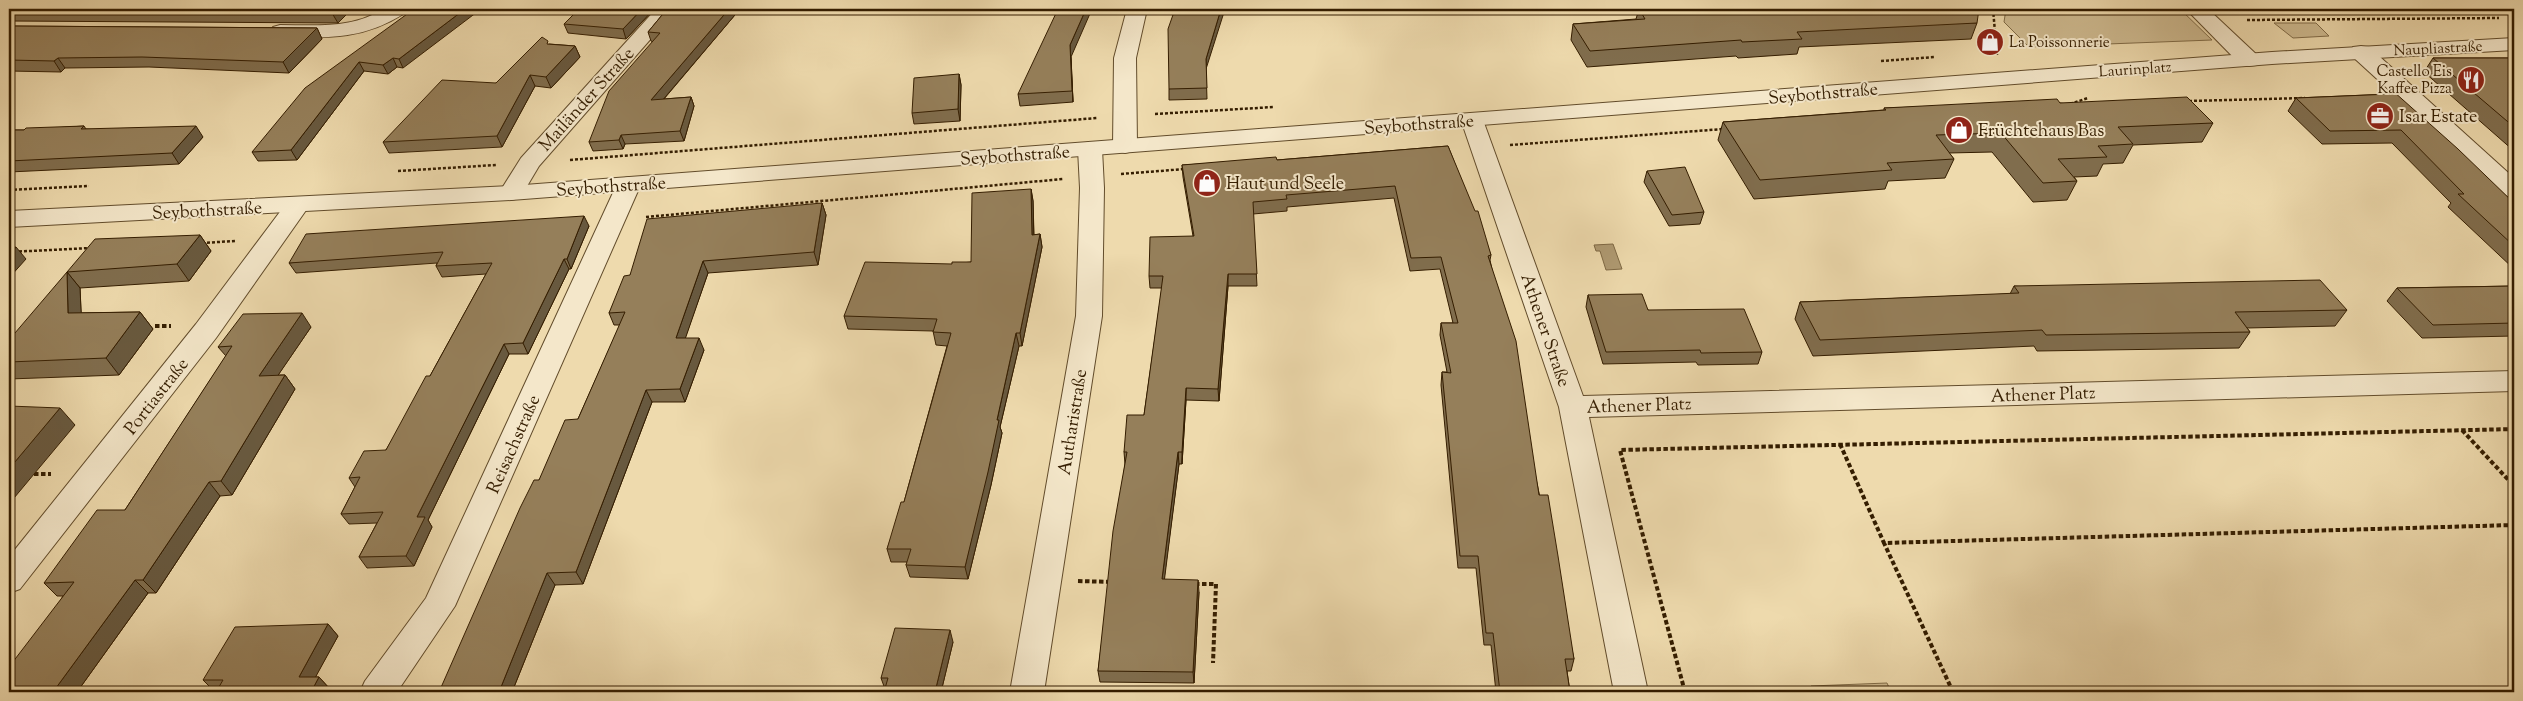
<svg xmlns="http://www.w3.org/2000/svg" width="2523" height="701" font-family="'Sorts Mill Goudy',serif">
  <rect width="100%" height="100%" fill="#eedaad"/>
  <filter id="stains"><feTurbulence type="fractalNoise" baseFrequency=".004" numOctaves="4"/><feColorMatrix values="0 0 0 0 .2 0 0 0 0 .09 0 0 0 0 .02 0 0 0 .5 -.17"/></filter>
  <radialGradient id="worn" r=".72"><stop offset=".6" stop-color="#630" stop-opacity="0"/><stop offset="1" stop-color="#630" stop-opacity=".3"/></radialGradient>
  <g fill="#ceba90" stroke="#816c48">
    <polygon points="2006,9 2180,9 2212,40 2029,47 2004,22"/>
    <polygon points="2274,23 2316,23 2329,36 2293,38"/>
    <polygon points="1887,683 1891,692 1813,692 1811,686"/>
  </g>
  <polygon fill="#af9a72" stroke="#7e6844" points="1613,244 1622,269 1606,270 1600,251 1596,251 1594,245"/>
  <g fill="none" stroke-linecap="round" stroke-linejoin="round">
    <g stroke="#624c2b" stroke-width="2">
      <g id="minor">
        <path d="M384,9h24l-3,4c-42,27 -77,25 -125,24l-7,-2 -3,-4 3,-4 7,-2c37,0 71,4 104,-16z"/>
        <polygon points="656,9 677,9 539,166 520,198 511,200 502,198 499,193 521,158"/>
        <polygon points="1127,9 1147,9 1136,58 1137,146 1133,151 1125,153 1117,151 1113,146 1114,58"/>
        <polygon points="2186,9 2208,9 2257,55 2260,60 2257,65 2249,66 2241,65"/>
        <polygon points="2361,46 2369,47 2514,178 2514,198 2505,196 2353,57 2350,52 2353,47"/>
        <polygon points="1472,113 1480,115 1483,120 1583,396 2514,371 2514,391 1589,417 1648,692 1614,692 1559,407 1461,120 1464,115"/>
        <polygon points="1090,142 1098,144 1102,149 1104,188 1102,316 1044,692 1010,692 1076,316 1080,188 1078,149 1082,144"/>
        <polygon points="629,177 638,179 641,184 455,606 397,692 360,692 365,681 426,598 617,184 620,179"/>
        <polygon points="297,198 306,201 309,206 216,338 20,589 9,593 9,557 196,324 288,201"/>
      </g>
    </g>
    <g stroke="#624c2b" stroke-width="2">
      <polygon id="tertiary" points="2514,38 2514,50 2272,64 511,200 9,227 9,211 511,186 2272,52"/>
    </g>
    <g stroke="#341d00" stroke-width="2.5" stroke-dasharray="3 2" stroke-linecap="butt">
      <polyline points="1993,9 1997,55"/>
      <polyline points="2247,20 2499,18"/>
      <polyline points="1881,61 1935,57"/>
      <polyline points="2189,101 2305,98"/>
      <polyline points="2070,104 2088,98"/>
      <polyline points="1155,114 1274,107"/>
      <polyline points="1510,145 1723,129"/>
      <polyline points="570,160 1097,118"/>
      <polyline points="398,171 496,165"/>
      <polyline points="1121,174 1185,169"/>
      <polyline points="9,190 89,186"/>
      <polyline points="646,217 1063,179"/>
      <polyline points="202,243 235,241"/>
      <polyline points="9,252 91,248"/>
    </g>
    <g stroke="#341d00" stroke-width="4" stroke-dasharray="4.5 2.5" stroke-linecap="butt">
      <polyline points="155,326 171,326"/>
      <polyline points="2462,430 2514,486"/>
      <polyline points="1840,444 1884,543"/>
      <polyline points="34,474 51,474"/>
      <polyline points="1078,581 1112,582"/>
      <polyline points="1195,584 1216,584 1213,663"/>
      <polyline points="1685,692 1620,450 2514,429"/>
      <polyline points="1953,692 1884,543 2514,525"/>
    </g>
    <use href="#minor" fill="#f4e7ca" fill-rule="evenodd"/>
    <use href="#tertiary" fill="#f4e7ca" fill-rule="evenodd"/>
  </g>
  <g fill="#806d4d" stroke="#341d00">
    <polygon points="9,9 352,9 338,23 9,21"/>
    <polygon points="414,9 403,68 397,67 388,74 364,71 297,160 258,161 252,152"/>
    <polygon points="579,9 654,9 626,39 568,33 564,24"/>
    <polygon points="667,9 740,9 664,99 691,97 694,106 684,141 625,144 623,149 593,151 589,142 653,42 651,41 648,32"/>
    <polygon points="1639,9 1977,23 1971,39 1799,47 1797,54 1738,58 1736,56 1587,67 1571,40 1573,24 1636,19"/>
    <polygon points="9,26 317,28 322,39 289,73 149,67 65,68 61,72 9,71"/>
    <polygon points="549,44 575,46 580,57 551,88 535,86 502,147 389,153 383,142 496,83"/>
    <polygon points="1071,57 1073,102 1020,106 1018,94"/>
    <polygon points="2433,58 2514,58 2514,151 2424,72"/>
    <polygon points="1206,69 1207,99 1169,100 1169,89"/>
    <polygon points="959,74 961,85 960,121 914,124 912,113"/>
    <polygon points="2391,94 2514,203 2514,269 2448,207 2451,203 2392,143 2322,144 2288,111 2296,98"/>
    <polygon points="2060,103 2213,123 2202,142 2133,145 2123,163 2103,164 2097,176 2074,177 2077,181 2067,200 2033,202 1992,152 1949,153 1954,159 1945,178 1888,181 1885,189 1754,199 1718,140 1723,122 1884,110 1884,108"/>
    <polygon points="84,126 86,129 203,137 179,164 9,172 9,130 24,130"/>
    <polygon points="1448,146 1491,255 1490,260 1574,659 1571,671 1567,671 1570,692 1496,692 1491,645 1484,645 1476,568 1458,568 1441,385 1442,372 1447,372 1440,335 1441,323 1453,323 1440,269 1410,271 1394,198 1287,207 1287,211 1253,214 1257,286 1228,286 1219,401 1186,400 1182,464 1179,464 1164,579 1199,592 1194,683 1100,682 1098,671 1125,464 1124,452 1144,415 1162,288 1150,288 1149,276 1193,236 1183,177 1182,165 1277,160"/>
    <polygon points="1647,171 1704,212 1700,224 1669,226 1644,182"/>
    <polygon points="1031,189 1033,201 1034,235 1040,234 1042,247 1022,346 1019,346 1000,427 1002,433 991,485 968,579 910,577 906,565 907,562 891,562 887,549 904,502 947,346 936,345 933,331 848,329 844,316 952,264 971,262"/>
    <polygon points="822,203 826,215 818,265 708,273 685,338 704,350 685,402 652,402 583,584 555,585 512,692 539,480 578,419 620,325 614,325 609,313 630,275"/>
    <polygon points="589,226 571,269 569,269 528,354 509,354 428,520 432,527 414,566 367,568 359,557 377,523 349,524 341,514 355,487 349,478 386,450 430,376 486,274 442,277 436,266 437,263 296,273 289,263"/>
    <polygon points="200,235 211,251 189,281 80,288 67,272"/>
    <polygon points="2014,286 2347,310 2335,326 2247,328 2250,332 2239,348 2037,351 2034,346 1813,356 1795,319 1800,302 2010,294"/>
    <polygon points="2514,286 2514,336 2422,338 2387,301 2397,288"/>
    <polygon points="80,288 81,313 140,312 153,329 119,375 9,379 9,340"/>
    <polygon points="1588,295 1648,310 1762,352 1758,364 1698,365 1696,362 1603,364 1586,307"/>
    <polygon points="311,327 278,375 285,375 295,389 232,495 220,496 156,593 148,593 77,692 9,692 63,596 57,596 44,583 125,510 226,356 218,347"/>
    <polygon points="328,624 338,636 315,677 319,677 329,688 214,691 203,680"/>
    <polygon points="953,642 941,692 884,692 885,689 881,678"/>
  </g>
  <g fill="#68593f" stroke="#341d00">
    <polygon points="336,9 352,9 338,23 332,13"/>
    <polygon points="465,9 481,9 403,68 399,59"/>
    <polygon points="642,9 654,9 626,39 623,29"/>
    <polygon points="729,9 740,9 655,109 651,100"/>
    <polygon points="1086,9 1092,9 1071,57 1073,102 1070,45"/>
    <polygon points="1221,9 1225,9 1206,69 1206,59"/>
    <polygon points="317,28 322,39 289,73 283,62"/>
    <polygon points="575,46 580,57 551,88 546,77"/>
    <polygon points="58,58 65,68 61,72 54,61"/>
    <polygon points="393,58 397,67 388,74 383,65"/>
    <polygon points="359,62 364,71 297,160 291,150"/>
    <polygon points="959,74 961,85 960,121 958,109"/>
    <polygon points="530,75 535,86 502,147 497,136"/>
    <polygon points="691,97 694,106 684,141 680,131"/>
    <polygon points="196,126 203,137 179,164 172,153"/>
    <polygon points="621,135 625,144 623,149 619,140"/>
    <polygon points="1031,189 1033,201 1034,248 1032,235"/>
    <polygon points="822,203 826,215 818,265 814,252"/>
    <polygon points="584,216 589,226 571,269 567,259"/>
    <polygon points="1040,234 1042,247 1022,346 1020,333"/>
    <polygon points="200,235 211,251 189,281 177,264"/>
    <polygon points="16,247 26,259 9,278 9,255"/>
    <polygon points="564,259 569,269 528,354 523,343"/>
    <polygon points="703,261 708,273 681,351 676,338"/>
    <polygon points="67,272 80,288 82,330 68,313"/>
    <polygon points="1228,274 1228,286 1219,401 1218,389"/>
    <polygon points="140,312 153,329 119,375 106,358"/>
    <polygon points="302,313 311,327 268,390 259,376"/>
    <polygon points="1016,333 1019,346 1000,427 1002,433 991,485 968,579 965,567"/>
    <polygon points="699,338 704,350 685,402 680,389"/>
    <polygon points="504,344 509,354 428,520 432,527 414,566 406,556 417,517"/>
    <polygon points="285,375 295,389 232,495 221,481"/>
    <polygon points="1186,388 1186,400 1182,464 1182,452"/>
    <polygon points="646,390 652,402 583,584 576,572"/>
    <polygon points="60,408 75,425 9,504 9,469"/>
    <polygon points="1178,452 1179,464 1163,591 1162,579"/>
    <polygon points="209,482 220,496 156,593 143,580"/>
    <polygon points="547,573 555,585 512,692 499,692"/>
    <polygon points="135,580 148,593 77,692 53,692"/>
    <polygon points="1198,580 1199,592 1194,683 1193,672"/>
    <polygon points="328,624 338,636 309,689 299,677"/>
    <polygon points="950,630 953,642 941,692 935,692"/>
    <polygon points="319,677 329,688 327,692 311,692"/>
  </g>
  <g fill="#957f5a" stroke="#341d00">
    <polygon points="9,9 336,9 332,13 9,11"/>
    <polygon points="414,9 465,9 399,59 393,58 383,65 359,62 291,150 252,152 305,88"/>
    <polygon points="579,9 642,9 623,29 564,24"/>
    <polygon points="667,9 729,9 651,100 691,97 680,131 621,135 619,140 589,142 609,91 660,33 648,32"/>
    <polygon points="1058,9 1086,9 1070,45 1072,91 1018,94"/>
    <polygon points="1175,9 1221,9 1206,59 1207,88 1169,89 1168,29"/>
    <polygon points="1639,9 1979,9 1977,23 1797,32 1802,39 1742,42 1741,40 1590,51 1573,24 1645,19"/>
    <polygon points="9,26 317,28 283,62 142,57 58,58 54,61 9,60"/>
    <polygon points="542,37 548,41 547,44 575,46 546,77 530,75 497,136 383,142 442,80 496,83"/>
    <polygon points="2433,58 2514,58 2514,127"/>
    <polygon points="959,74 958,109 912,113 914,78"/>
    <polygon points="2393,91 2458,149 2514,203 2514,246 2458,194 2464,194 2401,130 2330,131 2296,98 2391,94"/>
    <polygon points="2187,97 2213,123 2118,127 2133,144 2098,146 2107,157 2058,159 2077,181 2043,183 2001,133 1936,135 1954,159 1887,163 1892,170 1760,180 1723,122 1886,110 1884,108 2057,99 2060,103"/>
    <polygon points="84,126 81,129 196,126 172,153 9,161 9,130 24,130 26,128"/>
    <polygon points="1448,146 1475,211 1478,211 1491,255 1488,256 1516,341 1539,495 1548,495 1558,556 1574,659 1565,659 1570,692 1500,692 1493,633 1486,633 1478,556 1460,556 1442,372 1451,373 1441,323 1458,323 1441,257 1411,258 1395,186 1286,195 1287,199 1253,202 1257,274 1228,274 1218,389 1186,388 1182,452 1178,452 1162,579 1198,580 1193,672 1098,671 1113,531 1127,452 1124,452 1127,415 1144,415 1163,276 1149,276 1150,237 1194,236 1182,165 1276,157 1277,160"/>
    <polygon points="1685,167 1704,212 1672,215 1647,171"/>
    <polygon points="1031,189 1032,235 1040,234 1020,333 1016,333 997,420 999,420 988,472 965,567 906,565 911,549 887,549 901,502 904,502 951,333 933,332 937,319 844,316 865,262 952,264 952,262 971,262 972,193"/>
    <polygon points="822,203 814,252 703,261 676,338 699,338 680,389 646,390 576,572 547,573 499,692 439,692 520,508 534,480 539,480 565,420 578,419 625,312 609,313 624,276 630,275 647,219"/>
    <polygon points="584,216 567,259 564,259 523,343 504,344 417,517 425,517 406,556 359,557 383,512 341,514 360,477 349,478 364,451 386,450 426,376 430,376 492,263 436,266 443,252 289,263 306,234"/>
    <polygon points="200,235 177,264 67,272 95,239"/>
    <polygon points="9,247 16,247 9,255"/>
    <polygon points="67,272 68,313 140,312 106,358 9,362 9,340"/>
    <polygon points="2320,280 2347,310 2235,312 2250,332 2046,335 2042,330 1820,340 1800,302 2019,293 2014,286"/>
    <polygon points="2514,286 2514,323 2433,325 2397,288"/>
    <polygon points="1642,294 1648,310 1744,309 1762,352 1701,353 1700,350 1606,352 1588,295"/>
    <polygon points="302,313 259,376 285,375 221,481 209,482 143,580 135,580 53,692 9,692 9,667 74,582 44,583 97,510 125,510 232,346 218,347 243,314"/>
    <polygon points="9,406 60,408 9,469"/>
    <polygon points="328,624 299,677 319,677 311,692 216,692 223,680 203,680 235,627"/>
    <polygon points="895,628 950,630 935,692 884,692 888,678 881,678"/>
  </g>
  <defs>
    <g id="shop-disc" transform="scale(1.4375)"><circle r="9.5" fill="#8f2418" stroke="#f4e7ca"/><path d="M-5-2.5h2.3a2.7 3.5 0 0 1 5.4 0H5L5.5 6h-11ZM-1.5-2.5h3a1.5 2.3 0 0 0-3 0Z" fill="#fff"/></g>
    <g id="restaurant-disc" transform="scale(1.4375)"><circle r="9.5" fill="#8f2418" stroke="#f4e7ca"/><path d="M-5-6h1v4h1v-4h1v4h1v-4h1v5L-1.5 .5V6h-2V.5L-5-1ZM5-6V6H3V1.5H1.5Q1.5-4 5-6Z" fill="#fff"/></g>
    <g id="office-disc" transform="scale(1.4375)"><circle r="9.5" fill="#8f2418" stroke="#f4e7ca"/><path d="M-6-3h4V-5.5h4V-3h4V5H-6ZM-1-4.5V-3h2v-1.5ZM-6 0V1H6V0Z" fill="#fff"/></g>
  </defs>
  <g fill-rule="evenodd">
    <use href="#shop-disc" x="1990" y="42"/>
    <use href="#restaurant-disc" x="2471" y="80"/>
    <use href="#office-disc" x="2380" y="116"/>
    <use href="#shop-disc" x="1959" y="130"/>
    <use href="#shop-disc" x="1207" y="183"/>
  </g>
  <g text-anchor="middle" stroke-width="4" stroke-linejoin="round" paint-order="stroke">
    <g font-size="15" fill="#341d00" stroke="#f4e7ca" text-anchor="start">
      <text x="2009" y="47">La Poissonnerie</text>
      <text x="2452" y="76" text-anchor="end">Castello Eis<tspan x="2452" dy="17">Kaffee Pizza</tspan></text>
    </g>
    <g font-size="15" fill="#341d00" stroke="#f4e7ca">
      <text transform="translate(2438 48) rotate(-3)" y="5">Naupliastraße</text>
      <text transform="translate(2135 69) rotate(-4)" y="5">Laurinplatz</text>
    </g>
    <g font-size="18" fill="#341d00" stroke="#f4e7ca">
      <text transform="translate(1823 93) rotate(-5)" y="6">Seybothstraße</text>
      <text transform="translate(586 99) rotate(-48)" y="6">Mailänder Straße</text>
      <text transform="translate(1419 124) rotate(-4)" y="6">Seybothstraße</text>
      <text transform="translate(1015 155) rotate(-4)" y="6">Seybothstraße</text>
      <text transform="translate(611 186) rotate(-4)" y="6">Seybothstraße</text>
      <text transform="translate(207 210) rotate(-3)" y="6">Seybothstraße</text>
      <text transform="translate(1546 330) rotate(71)" y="6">Athener Straße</text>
      <text transform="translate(2043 394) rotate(-2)" y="6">Athener Platz</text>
      <text transform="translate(156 396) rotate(-52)" y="6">Portiastraße</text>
      <text transform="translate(1639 405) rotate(-2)" y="6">Athener Platz</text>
      <text transform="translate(1072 422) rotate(-81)" y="6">Autharistraße</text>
      <text transform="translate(513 444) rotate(-66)" y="6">Reisachstraße</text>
    </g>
    <g font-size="18" fill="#341d00" stroke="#f4e7ca" text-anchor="start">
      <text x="2399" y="122">Isar Estate</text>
      <text x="1978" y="136">Früchtehaus Bas</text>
      <text x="1226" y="189">Haut und Seele</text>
    </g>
  </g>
  <rect width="2523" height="701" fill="none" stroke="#eedaad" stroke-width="30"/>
  <rect x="10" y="10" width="2503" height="681" fill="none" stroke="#341d00" stroke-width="2.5"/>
  <rect x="15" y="15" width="2493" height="671" fill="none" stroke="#341d00"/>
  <rect width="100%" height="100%" filter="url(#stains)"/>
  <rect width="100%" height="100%" fill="url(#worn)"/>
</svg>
